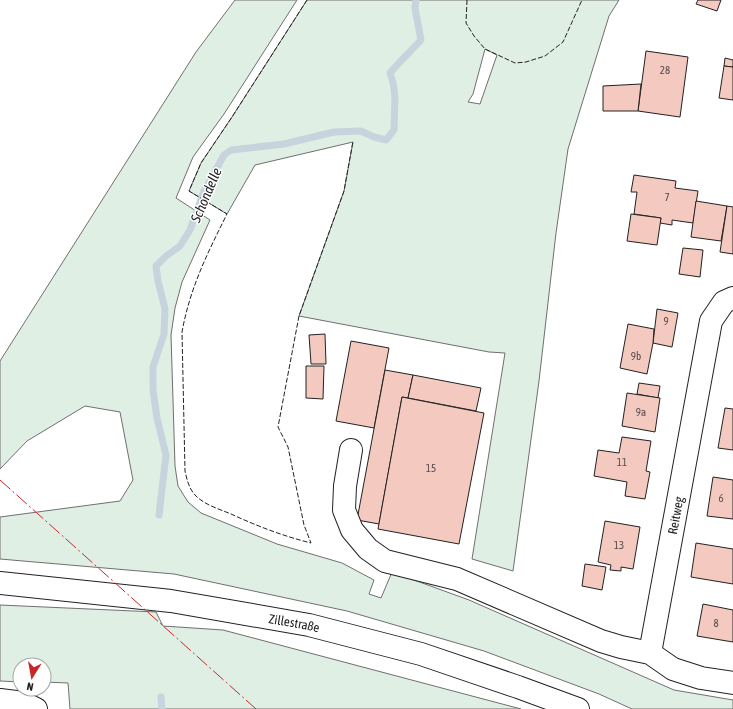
<svg xmlns="http://www.w3.org/2000/svg" width="733" height="709" font-family="'Asap Condensed',sans-serif">
  <rect width="100%" height="100%" fill="#fff"/>
  <g fill="#e0efe3" stroke="#6f6f6f" fill-rule="evenodd">
    <polygon points="235,0 297,0 224,114 193,157 176,198 210,220 182,282 175,308 171,335 175,466 178,486 188,502 201,513 277,544 342,563 374,580 369,594 381,598 392,572 469,600 674,690 733,700 733,709 632,709 599,694 484,651 347,611 174,574 0,559 0,517 120,501 133,480 120,412 85,406 27,441 0,469 0,361 196,52"/>
    <path d="M307,0h312l-10,16 -41,133 -12,84 -17,148 -26,190 -41,-12 33,-206 -16,-1 -190,-36 45,-125 9,-49 -98,23 -28,49 -38,-23 12,-28 31,-46zM485,49l12,6 -17,49 -12,-2 5,-8z"/>
    <polygon points="0,605 156,612 163,626 223,630 521,709 70,709 68,683 44,682 44,665 20,665 20,682 0,681"/>
  </g>
  <g fill="none" stroke-linecap="round" stroke-linejoin="round">
    <g stroke="#c7d3dd" stroke-width="7">
      <path d="M159,515l7,-60 -9,-37 -4,-28v-23l11,-33 1,-25 -7,-28 -2,-15 10,-10 14,-10 10,-16 14,-39 20,-36 7,-5 53,-6 50,-12 27,-1 13,6 12,3 8,-10 1,-33 -2,-15 -3,-9c10,-12 21,-22 31,-33l-6,-32 1,-8"/>
      <polyline points="161,697 162,709"/>
    </g>
  </g>
  <g fill="#f3c9c0" stroke="#222">
    <polygon points="698,0 721,0 717,11 696,4"/>
    <polygon points="646,51 688,57 680,117 638,111"/>
    <polygon points="725,58 733,60 733,67 724,66"/>
    <polygon points="724,66 733,67 733,100 719,98"/>
    <polygon points="641,84 638,111 603,111 603,86"/>
    <polygon points="634,175 676,181 675,188 698,191 693,223 672,220 672,225 660,223 661,218 634,214 637,192 631,192"/>
    <polygon points="696,201 727,206 721,241 691,237"/>
    <polygon points="727,206 733,207 733,254 720,252"/>
    <polygon points="631,214 661,218 657,245 627,241"/>
    <polygon points="683,248 703,250 700,277 679,274"/>
    <polygon points="657,309 678,313 672,347 653,343"/>
    <polygon points="628,324 654,329 653,343 647,374 620,368"/>
    <polygon points="325,334 326,364 311,364 309,335"/>
    <polygon points="351,341 389,348 374,428 336,421"/>
    <polygon points="306,366 324,366 323,399 306,398"/>
    <polygon points="385,370 413,375 408,398 402,397 379,524 357,520"/>
    <polygon points="413,375 481,388 476,411 408,398"/>
    <polygon points="639,383 660,386 658,398 637,394"/>
    <polygon points="627,393 660,398 655,432 622,426"/>
    <polygon points="402,397 484,413 459,544 378,529"/>
    <polygon points="725,408 733,409 733,450 718,448"/>
    <polygon points="622,437 651,441 646,471 650,472 645,499 625,496 627,482 594,476 598,450 619,453"/>
    <polygon points="713,477 733,480 733,519 707,516"/>
    <polygon points="605,521 640,527 633,569 621,567 621,571 610,570 611,565 598,562"/>
    <polygon points="696,543 733,549 733,584 691,577"/>
    <polygon points="585,564 606,567 602,590 582,586"/>
    <polygon points="703,604 733,610 733,642 697,636"/>
  </g>
  <g fill="none" stroke-linecap="round" stroke-linejoin="round">
    <g stroke="#222" stroke-width="24">
      <g id="minor">
        <polyline points="351,450 345,486 344,510 352,530 368,549 385,561 457,579 601,641 621,647 650,653 673,669 701,678 733,683"/>
        <path id="s1" d="M650,653l61,-332 13,-19 9,-4"/>
        <polyline points="0,700 24,703 36,709"/>
      </g>
    </g>
    <g stroke="#222" stroke-width="24">
      <g id="major">
        <path id="s2" d="M0,583l171,18 138,24 112,29 97,33 60,22"/>
      </g>
    </g>
    <use href="#minor" stroke="#fff" stroke-width="22"/>
    <use href="#major" stroke="#fff" stroke-width="22"/>
    <g stroke="#222" stroke-width="1" stroke-dasharray="5 2" stroke-linecap="butt">
      <path d="M307,0l-75,117 -31,46 -12,28 38,23c-20,40 -37,74 -45,118l3,139c2,9 4,18 11,25 9,9 23,13 35,18 26,12 52,22 80,29l-7,-18 -16,-78 -10,-20 21,-111 45,-125 9,-50"/>
      <polyline points="467,0 466,23 474,36 485,49 515,63 526,62 545,56 563,42 582,0"/>
    </g>
    <polyline stroke="#c62828" stroke-width="1" stroke-dasharray="14 3 2 3" stroke-linecap="butt" points="0,480 256,709"/>
  </g>
  <g text-anchor="middle" stroke-width="3" stroke-linejoin="round" paint-order="stroke">
    <g font-size="11" fill="#564c4a">
      <text x="665" y="74">28</text>
      <text x="667" y="201">7</text>
      <text x="666" y="325">9</text>
      <text x="636" y="360">9b</text>
      <text x="641" y="416">9a</text>
      <text x="622" y="466">11</text>
      <text x="431" y="472">15</text>
      <text x="721" y="502">6</text>
      <text x="619" y="549">13</text>
      <text x="716" y="627">8</text>
    </g>
    <g font-size="13" fill="#222" stroke="#fff">
      <text dy="5" stroke="none"><textPath href="#s1" startOffset="140">Reitweg</textPath></text>
      <text dy="5" stroke="none"><textPath href="#s2" startOffset="297">Zillestraße</textPath></text>
    </g>
    <g font-size="14" font-style="italic" fill="#222" stroke="#fff">
      <text transform="translate(206 195) rotate(-67)" y="5">Schondelle</text>
    </g>
  </g>
  <g transform="translate(32 677) rotate(191)"><circle r="19" fill="#ffffff" stroke="#a7a7a7"/>
  <path d="M0-3L7 15L0 10L-7 15Z" fill="#c62828"/>
  <text y="-6" font-size="11" font-weight="bold" text-anchor="middle" fill="#222222">N</text>
  </g>
</svg>
